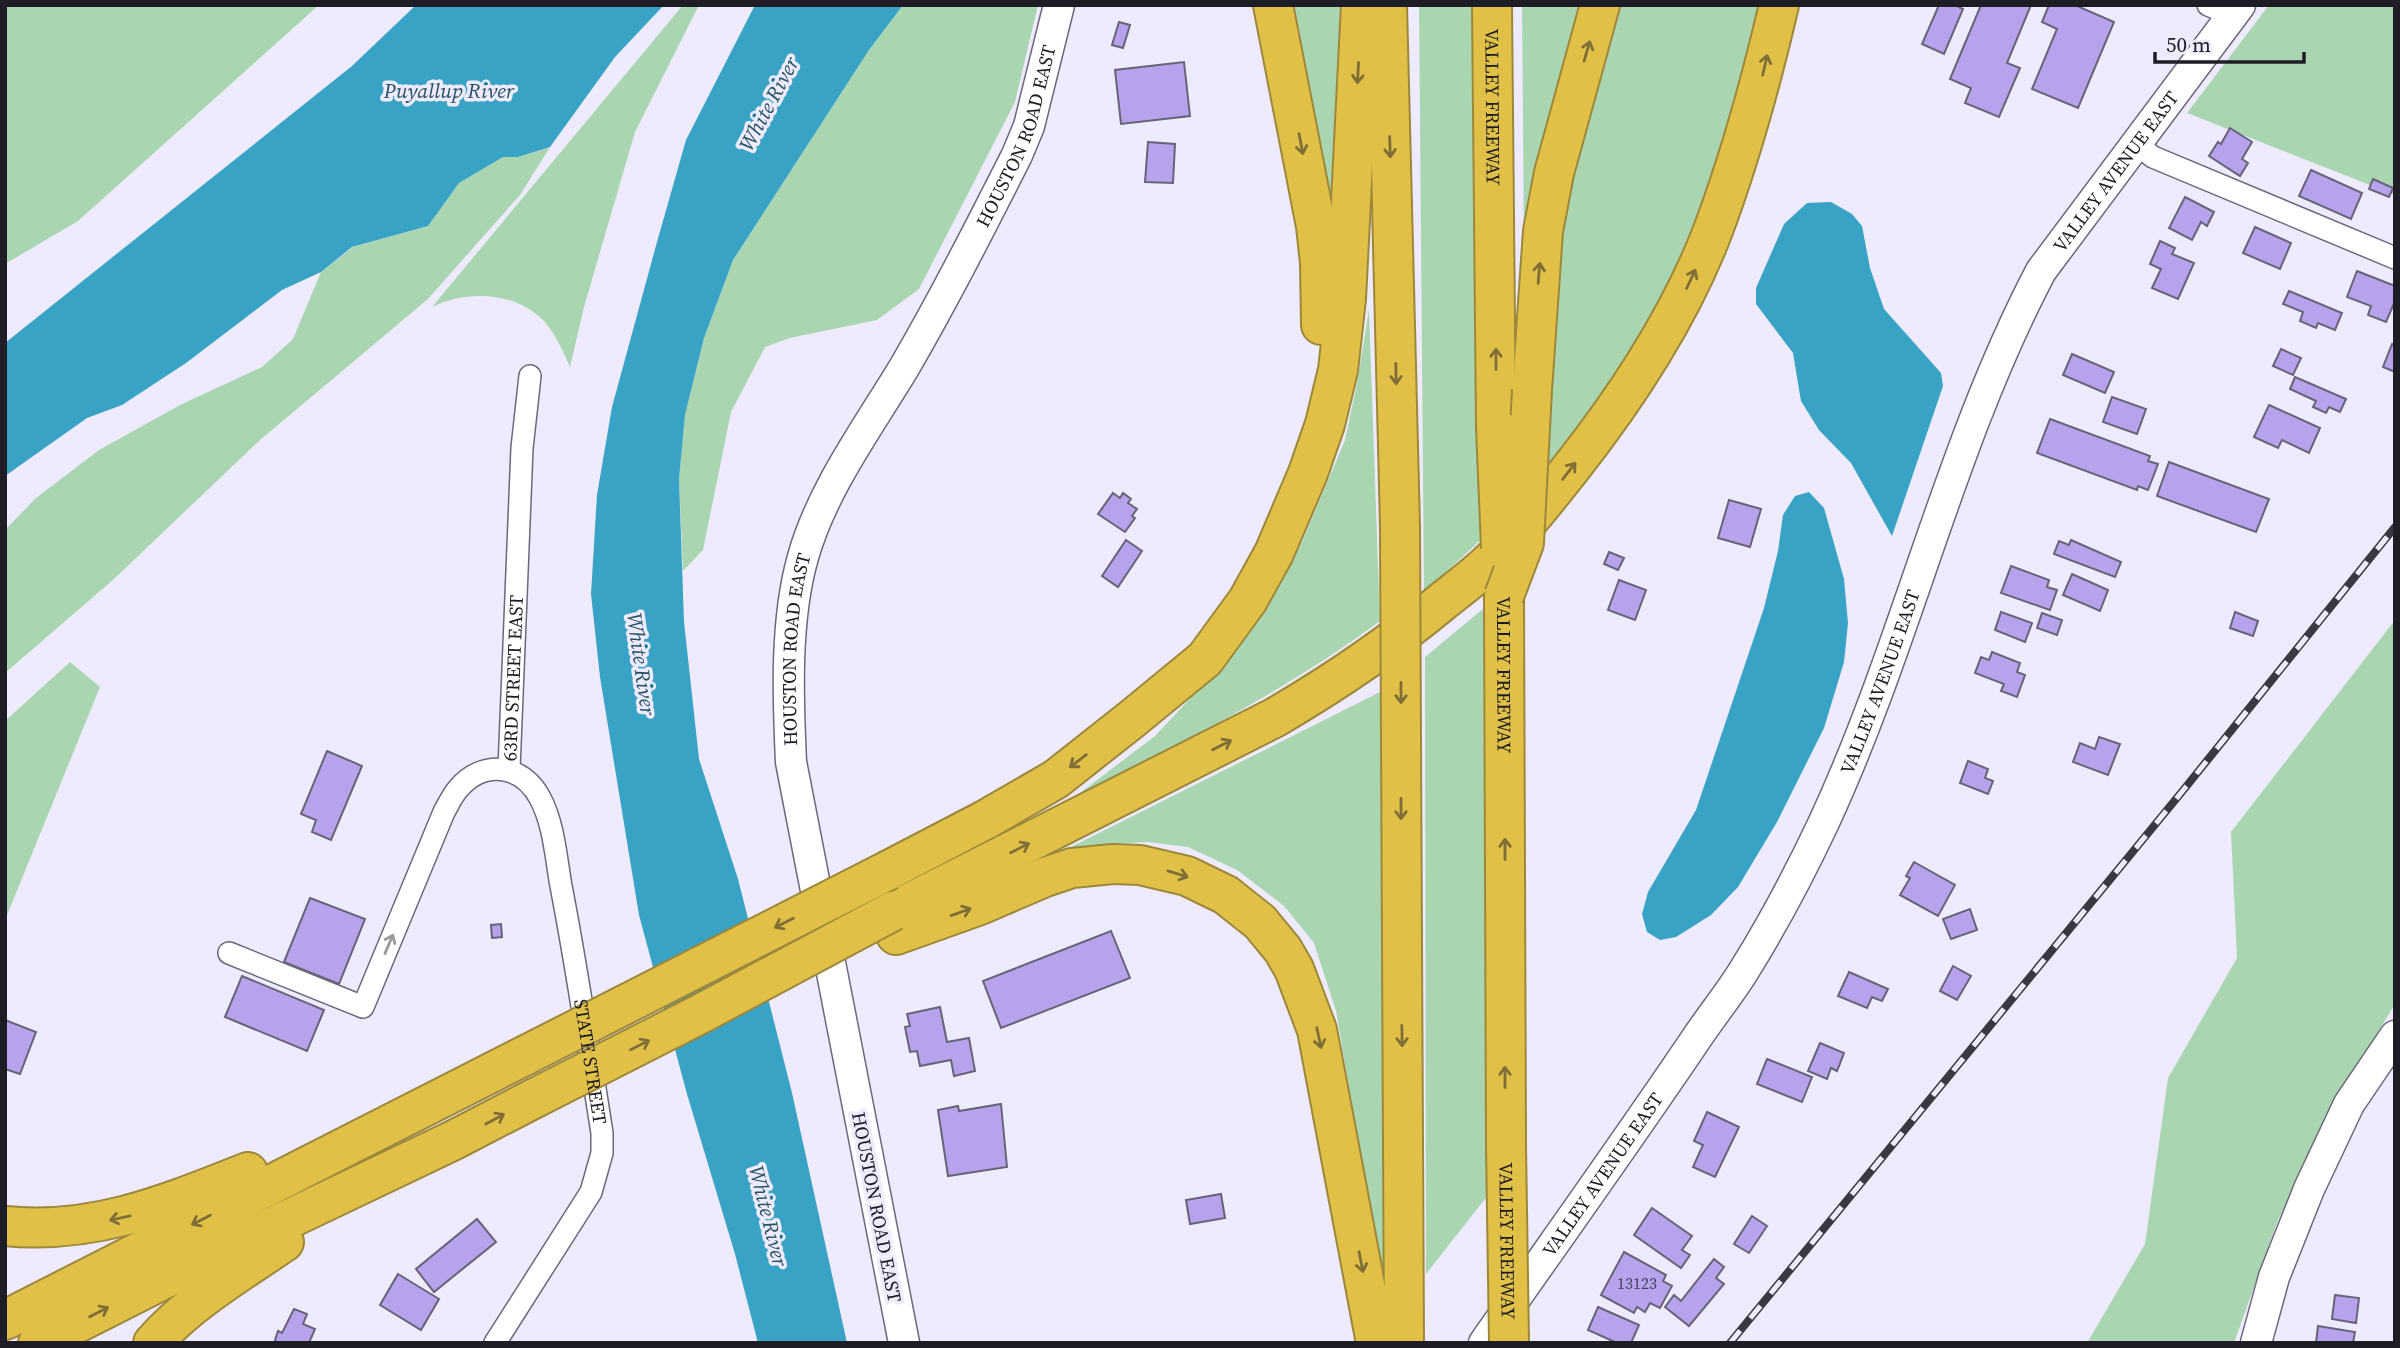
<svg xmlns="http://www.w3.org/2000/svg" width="2400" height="1348" font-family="'Source Serif 4',serif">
  <rect width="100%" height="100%" fill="#efebfe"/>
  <g fill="#a9d6b0">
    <polygon points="5,5 319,5 78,221 5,264"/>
    <path d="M683,5h16l-64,127 -51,175 -14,60c-5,-11 -10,-23 -17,-34 -25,-40 -81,-46 -121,-26z"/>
    <polygon points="903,5 1038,5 1015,102 919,289 877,320 790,338 765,347 731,412 703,550 683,571 679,479 685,415 704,338 733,260 869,50"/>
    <polygon points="1291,5 1340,5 1331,225"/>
    <polygon points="1419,5 1476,5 1483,538 1424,592"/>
    <polygon points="1522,5 1580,5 1524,250"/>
    <path d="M1620,5h143c-36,175 -105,328 -218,465l18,-243 13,-60z"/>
    <polygon points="2269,5 2395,5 2395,195 2187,113"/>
    <polygon points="550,147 520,195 428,299 260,440 114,579 5,673 5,530 36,498 99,450 180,405 262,367 293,339 321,272 353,247 428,226 459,183 503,157 518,157"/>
    <path d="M1369,309l11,312c-98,73 -208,126 -316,184l91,-69 45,-48 48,-57 29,-43 25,-46 43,-102 12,-57z"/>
    <polygon points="1484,608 1492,1190 1426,1274 1425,657"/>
    <polygon points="2395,620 2395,1004 2335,1103 2278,1220 2234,1343 2087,1343 2145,1244 2168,1078 2237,958 2231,832"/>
    <polygon points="70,662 100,687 5,920 5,721"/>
    <polygon points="1380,692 1388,1300 1369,1207 1336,1011 1314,943 1284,906 1237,870 1188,847 1148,842 1100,845 1067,849"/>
  </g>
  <g fill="#38a3c4">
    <polygon points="416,5 664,5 615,57 550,147 518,157 503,157 459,183 428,226 352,247 321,272 282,290 186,363 122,405 87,418 5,476 5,343 352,66"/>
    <polygon points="755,5 903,5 869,50 733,260 704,338 685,415 679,479 684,622 699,759 738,879 792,1093 847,1343 758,1343 735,1254 687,1094 639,915 600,677 591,594 597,495 612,407 657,242 686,140"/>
    <polygon points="1831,202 1852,214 1862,226 1870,268 1884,309 1941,373 1943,386 1892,536 1851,463 1819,430 1801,401 1793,353 1756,304 1756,288 1784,224 1807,203"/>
    <polygon points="1809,492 1824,508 1844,579 1848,623 1844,662 1824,728 1777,822 1738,887 1711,915 1676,937 1660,940 1647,932 1642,914 1648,892 1696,810 1764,608 1778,551 1783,515 1795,496"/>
  </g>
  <g fill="#b7a3ec" stroke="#686378" stroke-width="2">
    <polygon points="1939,5 1955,5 1963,9 1944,54 1922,44"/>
    <polygon points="1981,5 2031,5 2007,63 2020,68 1999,117 1965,103 1971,88 1950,79"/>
    <polygon points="2049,5 2075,5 2114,22 2078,108 2032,89 2057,29 2042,22"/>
    <polygon points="1119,22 1130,25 1123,48 1112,45"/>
    <polygon points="1184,62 1190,116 1121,124 1115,70"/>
    <polygon points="2230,128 2252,142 2242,159 2248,163 2240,176 2209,156 2218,142 2221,144"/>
    <polygon points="1148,142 1175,144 1173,183 1145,182"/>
    <polygon points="2311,170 2362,193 2351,219 2299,196"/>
    <polygon points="2373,179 2393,188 2389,197 2369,189"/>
    <polygon points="2185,197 2214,212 2207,226 2201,222 2192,240 2169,228"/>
    <polygon points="2255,227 2291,243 2280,269 2243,253"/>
    <polygon points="2160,241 2175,248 2172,254 2194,263 2178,299 2152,288 2161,269 2150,264"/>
    <polygon points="2357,271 2395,286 2395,301 2386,322 2368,315 2371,306 2347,297"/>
    <polygon points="2289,291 2342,313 2335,330 2318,323 2316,328 2300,321 2303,312 2283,304"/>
    <polygon points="2392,344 2395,345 2395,372 2383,367"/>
    <polygon points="2281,349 2301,358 2293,375 2273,366"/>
    <polygon points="2072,354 2114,372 2105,393 2063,375"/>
    <polygon points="2295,377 2346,399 2340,412 2329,407 2326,413 2313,407 2316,401 2290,389"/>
    <polygon points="2112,397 2146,409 2137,434 2103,422"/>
    <polygon points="2269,405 2320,428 2309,453 2282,440 2278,448 2254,437"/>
    <polygon points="2050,419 2150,456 2148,461 2158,464 2148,490 2138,486 2137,490 2037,453"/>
    <polygon points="2169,462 2269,499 2256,532 2157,496"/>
    <polygon points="1113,493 1120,498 1123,493 1131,499 1128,503 1137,509 1132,516 1135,518 1125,532 1098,514"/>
    <polygon points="1729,500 1761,509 1750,547 1718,538"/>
    <polygon points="1126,540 1142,551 1118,587 1102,576"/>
    <polygon points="2071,540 2121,562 2115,577 2054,554 2059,541 2069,545"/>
    <polygon points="1609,552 1624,558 1618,570 1604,564"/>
    <polygon points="2011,566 2049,580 2047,587 2057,590 2050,610 2001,593"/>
    <polygon points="2072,574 2108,590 2100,611 2063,595"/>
    <polygon points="1619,580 1646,590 1635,620 1608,610"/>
    <polygon points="2001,612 2032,623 2025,642 1995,630"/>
    <polygon points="2235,612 2258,621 2253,636 2230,628"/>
    <polygon points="2042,613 2062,620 2057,635 2037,628"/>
    <polygon points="1992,652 2020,663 2017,672 2025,675 2017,697 2001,691 2004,684 1975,673 1981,657 1989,660"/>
    <polygon points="2099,737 2120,744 2108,775 2073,762 2080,743 2095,749"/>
    <polygon points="327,751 362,766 331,840 312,832 316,820 301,814"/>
    <polygon points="1968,761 1988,769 1985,778 1993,781 1988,794 1960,783"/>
    <polygon points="1914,862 1955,885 1938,916 1900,895 1910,878 1906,876"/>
    <polygon points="310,898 365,919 339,984 284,962"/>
    <polygon points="1970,909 1977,930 1951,939 1943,919"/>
    <polygon points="501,924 502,937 492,938 491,925"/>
    <polygon points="1111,931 1130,978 1001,1028 983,981"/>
    <polygon points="1953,966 1971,976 1957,1000 1940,991"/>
    <polygon points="1849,972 1888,989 1882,1001 1872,997 1867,1008 1838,996"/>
    <polygon points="242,976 324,1010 307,1051 225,1017"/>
    <polygon points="940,1007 947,1042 969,1038 975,1071 954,1076 951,1060 920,1066 917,1051 910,1052 905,1027 910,1026 907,1014"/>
    <polygon points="5,1020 36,1032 20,1074 5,1069"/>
    <polygon points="1820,1043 1844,1053 1837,1071 1831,1068 1827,1079 1808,1071"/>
    <polygon points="1767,1059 1812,1077 1802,1102 1757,1084"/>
    <polygon points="1001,1104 1007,1167 948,1176 938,1110 958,1106 959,1111"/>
    <polygon points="1707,1112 1739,1127 1715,1177 1693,1167 1703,1145 1694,1141"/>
    <polygon points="1221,1194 1225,1218 1190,1224 1186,1200"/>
    <polygon points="1652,1208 1692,1236 1682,1250 1690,1255 1681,1268 1634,1235"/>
    <polygon points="1752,1216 1767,1226 1749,1253 1734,1244"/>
    <polygon points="477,1219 496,1242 434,1292 416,1269"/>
    <polygon points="1624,1252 1666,1275 1663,1281 1672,1286 1660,1308 1650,1303 1645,1312 1637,1307 1634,1313 1601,1295"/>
    <polygon points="1714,1259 1724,1267 1716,1278 1724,1284 1689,1326 1665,1307 1674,1295 1681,1301"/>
    <polygon points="398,1274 439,1299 421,1330 380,1305"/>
    <polygon points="2335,1295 2359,1298 2356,1323 2332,1319"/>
    <polygon points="1598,1307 1639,1325 1631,1343 1617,1343 1588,1330"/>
    <polygon points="294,1309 307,1314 303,1324 315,1329 309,1343 277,1343 275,1340 278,1331 282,1333"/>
    <polygon points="2318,1326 2355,1332 2353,1343 2316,1343"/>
  </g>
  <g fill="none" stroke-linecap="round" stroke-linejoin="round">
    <g stroke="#6c677b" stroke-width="24">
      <g id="street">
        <polyline points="2208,5 2232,15"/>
        <polyline points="2135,143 2153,157 2395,258"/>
        <path id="s1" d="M509,769l13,-321 8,-72"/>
        <path id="s2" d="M229,953l134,54 81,-195c4,-7 8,-16 14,-23 25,-30 64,-25 82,9 14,26 16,60 21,88 16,82 28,165 41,247v20l-11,39 -96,151"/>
      </g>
    </g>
    <g stroke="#6c677b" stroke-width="33">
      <g id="secondary">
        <path id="s3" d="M904,1343l-113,-581c-3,-65 -6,-142 12,-205 19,-68 66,-131 102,-191 40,-69 76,-140 112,-211l12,-29 30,-121"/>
        <path id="s4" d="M1484,1343c70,-100 141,-199 210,-301 15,-23 34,-46 49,-70 30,-48 57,-99 81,-150 83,-179 125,-376 217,-551l199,-266"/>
        <polyline points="2256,1343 2274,1277 2309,1189 2349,1104 2395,1036"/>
      </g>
    </g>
    <g stroke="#9d873b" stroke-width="42">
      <g id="highway">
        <polyline points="1273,5 1316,226 1320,263 1321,325"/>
        <polyline points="1387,5 1400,527"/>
        <path id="s5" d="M1492,5l4,422"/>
        <polyline points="1532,390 1543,231 1554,173 1600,5"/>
        <path id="s6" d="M1504,596l2,549"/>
        <polyline points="1401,741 1404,1343"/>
        <polyline points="889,870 985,820 1056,779 1132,719 1205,659 1248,600 1274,553 1308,473 1325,424 1338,370 1346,299 1361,5"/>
        <path d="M893,911l381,-193c60,-35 116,-73 169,-117 15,-12 31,-24 45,-37 30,-29 57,-63 83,-96 56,-71 108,-150 141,-235 28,-74 49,-151 67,-228"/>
        <polyline points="896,935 980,905 1045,877 1072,868 1113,864 1140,865 1187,876 1226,895 1260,922 1283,950 1294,969 1317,1030 1376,1343"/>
        <path d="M5,1226c89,9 162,-22 243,-54"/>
        <polyline points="5,1320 526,1055"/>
        <polyline points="38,1343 182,1270 454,1140 535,1098"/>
        <path d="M153,1343c36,-41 86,-70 131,-101"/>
      </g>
    </g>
    <use href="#street" stroke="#fff" stroke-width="21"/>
    <use href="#secondary" stroke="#fff" stroke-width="30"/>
    <use href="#highway" stroke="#e1c048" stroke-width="38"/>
    <g stroke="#3a3841" stroke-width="8">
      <polyline id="rail" points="1730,1343 2185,788 2395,527"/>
    </g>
    <use href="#rail" stroke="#efebfe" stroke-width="5" stroke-dasharray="16" stroke-linecap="butt"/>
    <g stroke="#9d873b" stroke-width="42" stroke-linecap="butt">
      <g id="highway-bridge">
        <polyline points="1496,427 1501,548"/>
        <polyline points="1400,527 1401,741"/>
        <polyline points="1504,596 1524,543 1532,390"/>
        <polyline points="526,1055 889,870"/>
        <polyline points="535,1098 702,1013 893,911"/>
        <path id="s7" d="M1506,1145l3,198"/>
      </g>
    </g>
    <use href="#highway-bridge" stroke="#e1c048" stroke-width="38"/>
  </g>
  <defs><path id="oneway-shaft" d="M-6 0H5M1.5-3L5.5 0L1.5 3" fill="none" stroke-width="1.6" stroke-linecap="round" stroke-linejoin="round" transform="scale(1.75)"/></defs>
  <g stroke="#806e36">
    <use href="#oneway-shaft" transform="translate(1587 51) rotate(-74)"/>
    <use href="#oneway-shaft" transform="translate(1765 65) rotate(-77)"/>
    <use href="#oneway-shaft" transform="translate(1358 73) rotate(93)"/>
    <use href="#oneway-shaft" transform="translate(1301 144) rotate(79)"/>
    <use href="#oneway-shaft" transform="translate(1390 147) rotate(88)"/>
    <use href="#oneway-shaft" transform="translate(1539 273) rotate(-85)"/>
    <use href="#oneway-shaft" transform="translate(1691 279) rotate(-65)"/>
    <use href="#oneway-shaft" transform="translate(1496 359) rotate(-90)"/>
    <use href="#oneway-shaft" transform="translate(1396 374) rotate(89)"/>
    <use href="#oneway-shaft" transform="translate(1569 471) rotate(-52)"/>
    <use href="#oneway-shaft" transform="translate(1401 693) rotate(90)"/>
    <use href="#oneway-shaft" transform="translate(1222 745) rotate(-27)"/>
    <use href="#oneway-shaft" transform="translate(1078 761) rotate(142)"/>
    <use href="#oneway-shaft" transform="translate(1401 809) rotate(90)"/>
    <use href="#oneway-shaft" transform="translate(1020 848) rotate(-27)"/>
    <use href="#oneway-shaft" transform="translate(1505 849) rotate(-90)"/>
    <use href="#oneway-shaft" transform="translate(1178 874) rotate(17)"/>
    <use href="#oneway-shaft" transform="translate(961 912) rotate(-20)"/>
    <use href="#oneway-shaft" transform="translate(784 923) rotate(153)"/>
    <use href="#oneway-shaft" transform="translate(1402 1036) rotate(89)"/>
    <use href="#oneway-shaft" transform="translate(1319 1038) rotate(78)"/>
    <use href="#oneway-shaft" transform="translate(640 1045) rotate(-27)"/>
    <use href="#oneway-shaft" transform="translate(1505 1077) rotate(-90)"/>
    <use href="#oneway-shaft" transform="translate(495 1119) rotate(-28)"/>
    <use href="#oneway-shaft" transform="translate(120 1218) rotate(168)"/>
    <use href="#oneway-shaft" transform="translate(201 1220) rotate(153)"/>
    <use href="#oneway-shaft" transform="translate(1361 1262) rotate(79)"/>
    <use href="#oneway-shaft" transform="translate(99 1312) rotate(-27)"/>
  </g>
  <use stroke="#9a999c" href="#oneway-shaft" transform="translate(389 944) rotate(-67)"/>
  <g text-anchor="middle" stroke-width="7" stroke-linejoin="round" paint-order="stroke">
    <g font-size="16" fill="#443e56">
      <text x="1637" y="1289">13123</text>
    </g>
    <g font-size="19" fill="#1e1c24" stroke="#efebfe">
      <text dy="7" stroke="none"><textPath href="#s5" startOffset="102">VALLEY FREEWAY</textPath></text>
      <text dy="7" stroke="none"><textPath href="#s3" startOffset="1272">HOUSTON ROAD EAST</textPath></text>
      <text dy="7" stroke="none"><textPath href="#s4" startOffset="1340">VALLEY AVENUE EAST</textPath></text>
      <text dy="7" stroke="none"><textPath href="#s3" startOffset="705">HOUSTON ROAD EAST</textPath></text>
      <text dy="7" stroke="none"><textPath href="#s6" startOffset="79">VALLEY FREEWAY</textPath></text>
      <text dy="7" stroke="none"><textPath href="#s1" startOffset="91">63RD STREET EAST</textPath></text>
      <text dy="7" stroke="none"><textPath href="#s4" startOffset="774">VALLEY AVENUE EAST</textPath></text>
      <text dy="7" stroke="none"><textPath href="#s2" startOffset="751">STATE STREET</textPath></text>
      <text dy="7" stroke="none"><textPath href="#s4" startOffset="206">VALLEY AVENUE EAST</textPath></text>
      <text transform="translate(877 1207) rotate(79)" y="7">HOUSTON ROAD EAST</text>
      <text dy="7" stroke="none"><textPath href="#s7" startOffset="96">VALLEY FREEWAY</textPath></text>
    </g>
    <g font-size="21" font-style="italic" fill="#265361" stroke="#efebfe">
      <text x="449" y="98">Puyallup River</text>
      <text transform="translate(769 104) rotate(-62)" y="7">White River</text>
      <text transform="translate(641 664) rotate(82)" y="7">White River</text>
      <text transform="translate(768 1216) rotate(76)" y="7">White River</text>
    </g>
  </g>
  <rect width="2400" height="1348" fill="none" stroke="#1e1c24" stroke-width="14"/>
  <path d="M2155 52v10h149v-10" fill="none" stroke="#1e1c24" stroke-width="3.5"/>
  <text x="2166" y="52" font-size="21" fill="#1e1c24" stroke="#efebfe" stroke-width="5" paint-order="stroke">50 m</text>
</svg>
